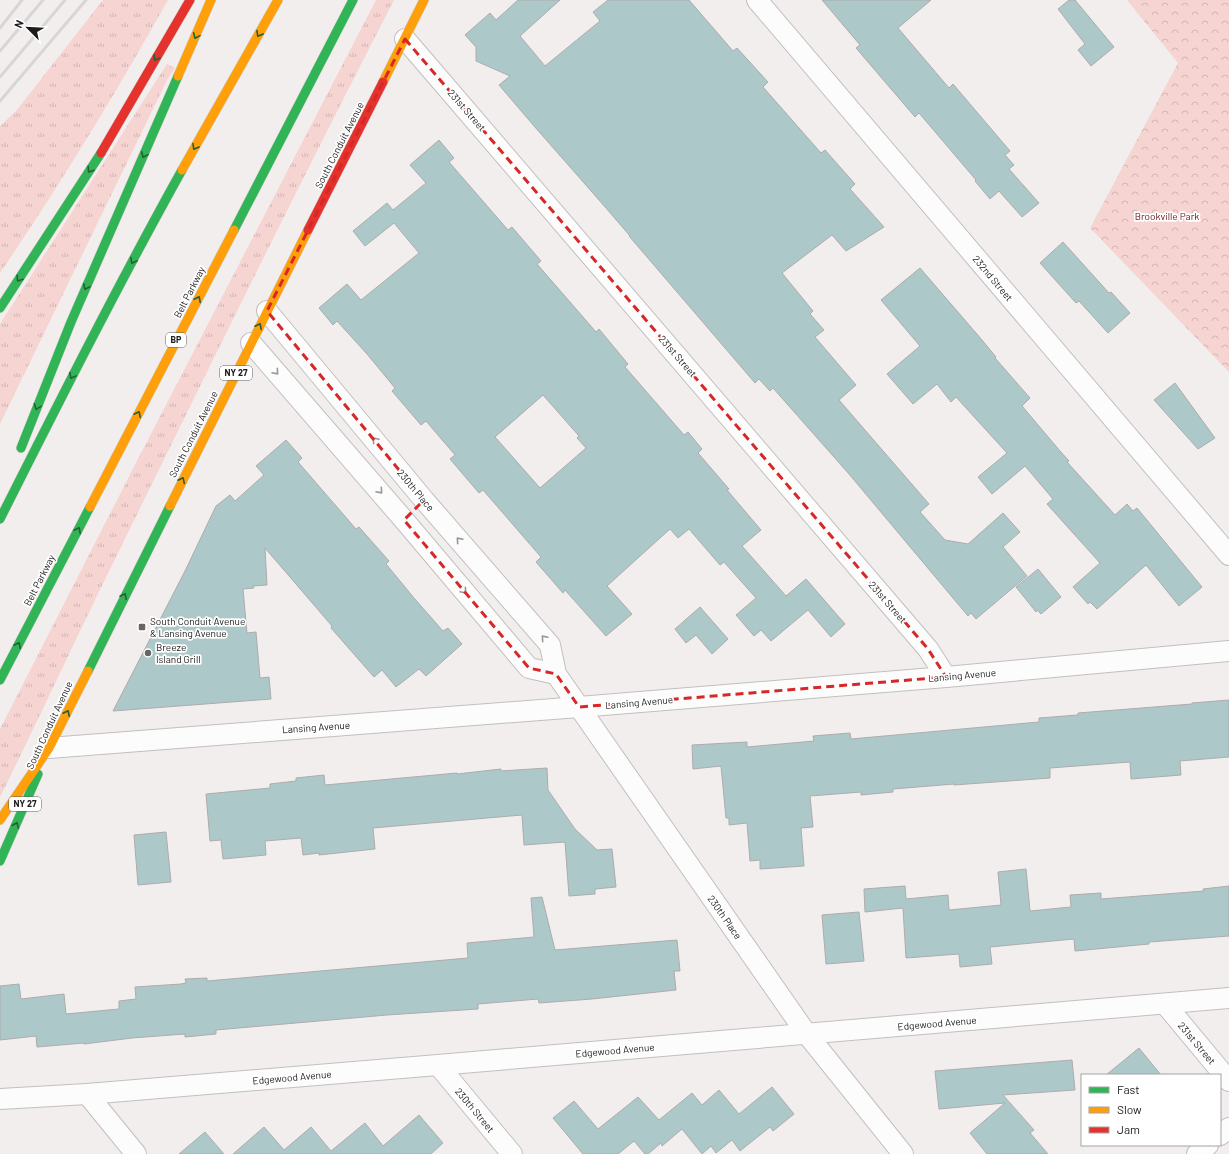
<svg xmlns="http://www.w3.org/2000/svg" width="1229" height="1154" font-family="Barlow,sans-serif">
  <defs>
    <pattern id="grass-tufts" width="24" height="20" patternUnits="userSpaceOnUse"><rect width="24" height="20" fill="#f6d4d1"/><path d="M3 7l-1-3M5 7V3M7 7l1-3M15 17l-1-3M17 17v-4M19 17l1-3" fill="none" stroke="#d2b5b3"/></pattern>
    <pattern id="park-crowns" width="20" height="18" patternUnits="userSpaceOnUse"><rect width="20" height="18" fill="#f6d4d1"/><path d="M2 6a3 3 0 1 1 6 0M12 15a3 3 0 1 1 6 0" fill="none" stroke="#d2b5b3"/></pattern>
  </defs>
  <rect width="100%" height="100%" fill="#f2eeed"/>
  <g fill="url(#grass-tufts)">
    <path d="M103,0h65c-52,93 -108,185 -168,273v-147l16,-15z"/>
    <path d="M376,0h18c-103,200 -202,402 -301,604 -31,64 -61,129 -93,193v-68l140,-274z"/>
    <polygon points="167,64 175,68 168,78 0,424 0,324"/>
  </g>
  <polygon fill="url(#park-crowns)" points="1127,0 1229,0 1229,372 1090,228 1178,63"/>
  <g fill="#adc8c8" stroke="#adacac" fill-rule="evenodd">
    <polygon points="518,0 560,0 520,36 545,66 600,21 593,12 608,0 689,0 733,51 737,48 768,82 763,87 821,153 825,150 855,184 850,189 884,227 846,251 832,235 782,273 813,311 810,314 824,330 815,337 856,385 839,400 929,504 920,512 945,540 968,544 1003,513 1020,532 1003,547 1027,576 976,619 971,613 968,616 849,474 773,388 770,391 759,379 755,383 629,236 630,236 606,208 534,126 499,85 510,76 476,61 476,47 465,35 490,13 496,20"/>
    <polygon points="822,0 931,0 898,28 949,88 953,84 1010,151 1005,155 1014,165 1009,169 1039,203 1022,217 999,191 990,199 975,181 976,180 919,113 915,117 856,48 860,45"/>
    <polygon points="1069,0 1075,0 1114,47 1091,66 1078,50 1085,44 1058,9"/>
    <path d="M439,140l15,18 -5,4 59,68 4,-3 29,34 -4,3 59,68 3,-3 29,35 -3,3 59,68 4,-3 14,17 -4,4 31,36 -2,1 34,40 -19,16 44,50 20,-17 39,45 -14,13 -23,-27 -37,31 -10,-11 -7,6 -18,-21 20,-17 -32,-36 -4,3 -31,-36 -11,9 -8,-9 -63,57 25,28 -26,22 -41,-46 -2,3 -27,-31 5,-5 -58,-67 -4,3 -29,-34 5,-4 -29,-34 -5,4 -29,-34 3,-3 -28,-34 -30,-33 -4,4 -14,-17 28,-24 14,16 58,-47 -25,-30 -29,23 -12,-15 34,-28 6,7 33,-27 -16,-18zM543,395l36,41 -2,2 9,10 -46,40 -45,-51z"/>
    <polygon points="1063,242 1109,293 1111,292 1130,313 1108,333 1079,301 1076,303 1040,263"/>
    <polygon points="920,268 982,340 996,357 995,358 1030,398 1022,406 1060,451 1069,461 1067,462 1115,515 1127,504 1133,511 1137,508 1202,587 1179,606 1146,565 1097,609 1090,602 1088,604 1073,587 1100,563 1047,504 1053,499 1025,466 992,494 978,477 1007,453 956,397 951,402 937,384 913,404 887,374 920,346 881,300"/>
    <polygon points="1175,383 1215,438 1198,449 1154,400"/>
    <polygon points="286,440 302,458 298,462 356,529 359,527 389,561 386,564 414,598 443,631 448,628 462,644 426,676 419,669 396,687 382,670 374,677 331,628 332,626 265,548 267,585 253,586 254,588 243,589 247,633 256,632 260,678 269,677 271,699 113,711 185,571 216,506 230,495 235,501 264,475 256,466"/>
    <polygon points="1038,569 1061,597 1041,614 1037,610 1036,612 1016,587"/>
    <polygon points="700,607 728,639 712,654 696,635 686,643 675,629"/>
    <polygon points="1229,700 1229,757 1180,761 1181,775 1131,779 1130,762 1050,768 1050,778 954,785 954,784 893,789 893,792 861,795 861,792 810,796 813,827 801,828 804,866 760,869 760,860 750,861 747,823 729,825 729,818 726,818 721,766 693,769 692,745 747,742 747,747 814,741 813,736 850,733 851,739 1039,722 1039,718 1078,715 1078,713 1192,704 1192,703"/>
    <polygon points="547,768 548,790 575,829 597,850 612,849 616,887 595,889 595,894 569,896 565,842 524,845 522,815 373,828 375,849 319,855 319,853 303,855 301,838 265,841 266,855 223,859 221,840 210,841 206,794 270,788 270,784 296,781 296,778 324,775 325,785 457,773 457,774 501,769 501,771"/>
    <polygon points="166,832 171,882 138,885 134,835"/>
    <polygon points="1026,869 1030,911 1071,907 1070,895 1101,893 1101,899 1204,891 1203,889 1229,886 1229,936 1149,942 1149,944 1075,951 1074,939 990,947 992,964 960,967 959,954 906,958 903,908 865,912 864,889 905,886 906,899 948,895 949,910 1001,905 998,872"/>
    <polygon points="542,897 555,950 677,940 680,971 674,971 676,990 592,999 539,1003 538,999 478,1004 478,1009 387,1015 216,1030 216,1034 185,1037 185,1034 132,1038 84,1044 84,1043 37,1047 36,1036 0,1040 0,986 19,984 21,999 64,994 66,1014 119,1009 119,1001 136,999 135,987 181,984 186,983 185,979 207,978 207,981 468,958 467,943 534,937 531,898"/>
    <polygon points="859,912 864,961 826,964 822,915"/>
    <polygon points="1139,1048 1161,1075 1106,1075"/>
    <polygon points="1072,1060 1075,1090 1003,1095 1034,1130 1030,1133 1048,1154 987,1154 970,1133 1005,1103 939,1109 935,1071"/>
    <polygon points="772,1087 794,1114 773,1131 770,1127 740,1151 732,1140 716,1153 711,1146 702,1154 682,1129 662,1146 661,1143 648,1154 645,1154 634,1141 618,1154 583,1154 553,1118 574,1101 598,1129 638,1097 659,1120 692,1093 702,1105 719,1090 739,1114"/>
    <polygon points="419,1115 443,1143 431,1154 233,1154 264,1127 284,1150 311,1127 331,1151 365,1123 383,1146"/>
    <polygon points="205,1132 224,1154 179,1154"/>
  </g>
  <g fill="none" stroke-linecap="round" stroke-linejoin="round">
    <g stroke="#c2bfbf" stroke-width="22">
      <g id="street">
        <polyline points="757,0 1229,555"/>
        <polyline points="405,39 928,649 946,677"/>
        <polyline points="267,311 424,500 550,645 556,674 806,1033 903,1154"/>
        <polyline points="251,343 404,520 529,668 556,674"/>
        <polyline points="49,748 579,707 946,677 1229,651"/>
        <polyline points="1165,1004 1229,1081"/>
        <polyline points="438,1065 512,1154"/>
        <polyline points="87,1094 136,1154"/>
        <polyline points="0,1099 87,1094 438,1065 1229,998"/>
        <polyline points="1220,1135 1229,1128"/>
        <polyline points="1197,1154 1208,1145"/>
      </g>
    </g>
    <g stroke="#cdcbcb" stroke-width="10">
      <g id="fast">
        <polyline points="234,230 353,0"/>
        <polyline points="0,308 101,153"/>
        <polyline points="21,448 71,322 178,76"/>
        <path d="M0,519c59,-117 118,-234 182,-349"/>
        <polyline points="88,671 170,506"/>
        <polyline points="0,680 90,507"/>
        <polyline points="0,861 38,774"/>
      </g>
    </g>
    <g stroke="#cdcbcb" stroke-width="10">
      <g id="slow">
        <polyline points="178,76 211,0"/>
        <polyline points="383,82 424,0"/>
        <polyline points="182,170 278,0"/>
        <polyline points="170,506 308,230"/>
        <polyline points="90,507 234,230"/>
        <polyline points="0,820 49,748 88,671"/>
      </g>
    </g>
    <g stroke="#cdcbcb" stroke-width="10">
      <g id="jam">
        <polyline points="101,153 190,0"/>
        <polyline points="308,230 383,82"/>
      </g>
    </g>
    <use href="#street" stroke="#fdfcfc" stroke-width="20"/>
    <use href="#fast" stroke="#30b455" stroke-width="9"/>
    <use href="#slow" stroke="#ff9f0a" stroke-width="9"/>
    <use href="#jam" stroke="#e5322d" stroke-width="9"/>
    <g stroke="#d7d6d6" stroke-width="3">
      <polyline points="0,28 22,0"/>
      <polyline points="0,51 43,0"/>
      <polyline points="0,77 65,0"/>
      <polyline points="0,101 86,0"/>
    </g>
  </g>
  <defs><path id="oneway-chevron" d="M-2-3.5L2.5 0L-2 3.5" fill="none" stroke-width="1.6" stroke-linecap="round" stroke-linejoin="round"/></defs>
  <g stroke="#255f35">
    <use href="#oneway-chevron" transform="translate(259 34) rotate(119)"/>
    <use href="#oneway-chevron" transform="translate(196 36) rotate(114)"/>
    <use href="#oneway-chevron" transform="translate(156 58) rotate(120)"/>
    <use href="#oneway-chevron" transform="translate(195 147) rotate(119)"/>
    <use href="#oneway-chevron" transform="translate(144 155) rotate(114)"/>
    <use href="#oneway-chevron" transform="translate(90 170) rotate(123)"/>
    <use href="#oneway-chevron" transform="translate(133 261) rotate(118)"/>
    <use href="#oneway-chevron" transform="translate(19 279) rotate(123)"/>
    <use href="#oneway-chevron" transform="translate(86 287) rotate(114)"/>
    <use href="#oneway-chevron" transform="translate(198 299) rotate(-63)"/>
    <use href="#oneway-chevron" transform="translate(259 326) rotate(-63)"/>
    <use href="#oneway-chevron" transform="translate(72 376) rotate(118)"/>
    <use href="#oneway-chevron" transform="translate(37 407) rotate(111)"/>
    <use href="#oneway-chevron" transform="translate(138 414) rotate(-63)"/>
    <use href="#oneway-chevron" transform="translate(182 480) rotate(-64)"/>
    <use href="#oneway-chevron" transform="translate(78 530) rotate(-63)"/>
    <use href="#oneway-chevron" transform="translate(124 596) rotate(-64)"/>
    <use href="#oneway-chevron" transform="translate(18 645) rotate(-63)"/>
    <use href="#oneway-chevron" transform="translate(67 713) rotate(-64)"/>
    <use href="#oneway-chevron" transform="translate(16 825) rotate(-67)"/>
  </g>
  <g stroke="#989696">
    <use href="#oneway-chevron" transform="translate(276 372) rotate(49)"/>
    <use href="#oneway-chevron" transform="translate(375 440) rotate(-130)"/>
    <use href="#oneway-chevron" transform="translate(380 491) rotate(49)"/>
    <use href="#oneway-chevron" transform="translate(459 540) rotate(-131)"/>
    <use href="#oneway-chevron" transform="translate(464 591) rotate(50)"/>
    <use href="#oneway-chevron" transform="translate(544 638) rotate(-131)"/>
  </g>
  <path fill="none" stroke="#d62828" stroke-width="3" stroke-dasharray="8 5" stroke-linejoin="round" d="M405,39l523,610 18,28 -367,30 -23,-33 -27,-6 -125,-148 20,-20 -157,-189z"/>
  <g fill="#676464" stroke="#fff" stroke-width="1.5">
    <rect x="138" y="623" width="8" height="8" rx="2"/>
    <circle cx="148" cy="653" r="4"/>
  </g>
  <g text-anchor="middle" stroke-width="3.5" stroke-linejoin="round" paint-order="stroke">
    <g fill="#fff" stroke="#605f5f" stroke-width="1">
      <rect x="166" y="333" width="20" height="14" rx="3"/>
      <rect x="220" y="366" width="32" height="14" rx="3"/>
      <rect x="9" y="797" width="32" height="14" rx="3"/>
    </g>
    <g font-size="9" font-weight="bold" fill="#1c1a1a">
      <text x="176" y="343">BP</text>
      <text x="236" y="376">NY 27</text>
      <text x="25" y="807">NY 27</text>
    </g>
    <g font-size="10" fill="#1c1a1a" stroke="#fff">
      <text transform="translate(467 110) rotate(49)" y="4">231st Street</text>
      <text transform="translate(339 145) rotate(-63)" y="4">South Conduit Avenue</text>
      <text transform="translate(993 278) rotate(50)" y="4">232nd Street</text>
      <text transform="translate(189 292) rotate(-63)" y="4">Belt Parkway</text>
      <text transform="translate(678 356) rotate(49)" y="4">231st Street</text>
      <text transform="translate(193 434) rotate(-63)" y="4">South Conduit Avenue</text>
      <text transform="translate(416 490) rotate(50)" y="4">230th Place</text>
      <text transform="translate(39 580) rotate(-63)" y="4">Belt Parkway</text>
      <text transform="translate(888 602) rotate(49)" y="4">231st Street</text>
      <text transform="translate(962 675) rotate(-5)" y="4">Lansing Avenue</text>
      <text transform="translate(639 702) rotate(-5)" y="4">Lansing Avenue</text>
      <text transform="translate(49 725) rotate(-65)" y="4">South Conduit Avenue</text>
      <text transform="translate(316 727) rotate(-4)" y="4">Lansing Avenue</text>
      <text transform="translate(725 917) rotate(55)" y="4">230th Place</text>
      <text transform="translate(937 1023) rotate(-5)" y="4">Edgewood Avenue</text>
      <text transform="translate(1197 1043) rotate(50)" y="4">231st Street</text>
      <text transform="translate(615 1050) rotate(-5)" y="4">Edgewood Avenue</text>
      <text transform="translate(292 1077) rotate(-5)" y="4">Edgewood Avenue</text>
      <text transform="translate(475 1110) rotate(50)" y="4">230th Street</text>
    </g>
    <g font-size="10" fill="#6c1619" stroke="#fff">
      <text x="1167" y="220">Brookville Park</text>
    </g>
    <g font-size="10" fill="#1c1a1a" stroke="#fff" text-anchor="start">
      <text x="150" y="625">South Conduit Avenue<tspan x="150" dy="12">&amp; Lansing Avenue</tspan></text>
      <text x="156" y="651">Breeze<tspan x="156" dy="12">Island Grill</tspan></text>
    </g>
  </g>
  <rect x="1081" y="1074" width="140" height="72" fill="#ffffff" stroke="#a4a3a3"/>
  <rect x="1089" y="1087" width="20" height="6" fill="#30b455" stroke="#a4a3a3"/>
  <text x="1117" y="1094" font-size="12" fill="#1c1a1a">Fast</text>
  <rect x="1089" y="1107" width="20" height="6" fill="#ff9f0a" stroke="#a4a3a3"/>
  <text x="1117" y="1114" font-size="12" fill="#1c1a1a">Slow</text>
  <rect x="1089" y="1127" width="20" height="6" fill="#e5322d" stroke="#a4a3a3"/>
  <text x="1117" y="1134" font-size="12" fill="#1c1a1a">Jam</text>
  <g transform="translate(28 28) rotate(294)" stroke="#ffffff" stroke-width="3" paint-order="stroke">
  <path d="M0-3L7 15L0 10L-7 15Z" fill="#1c1a1a"/>
  <text y="-6" font-size="11" font-weight="bold" text-anchor="middle" fill="#1c1a1a">N</text>
  </g>
</svg>
